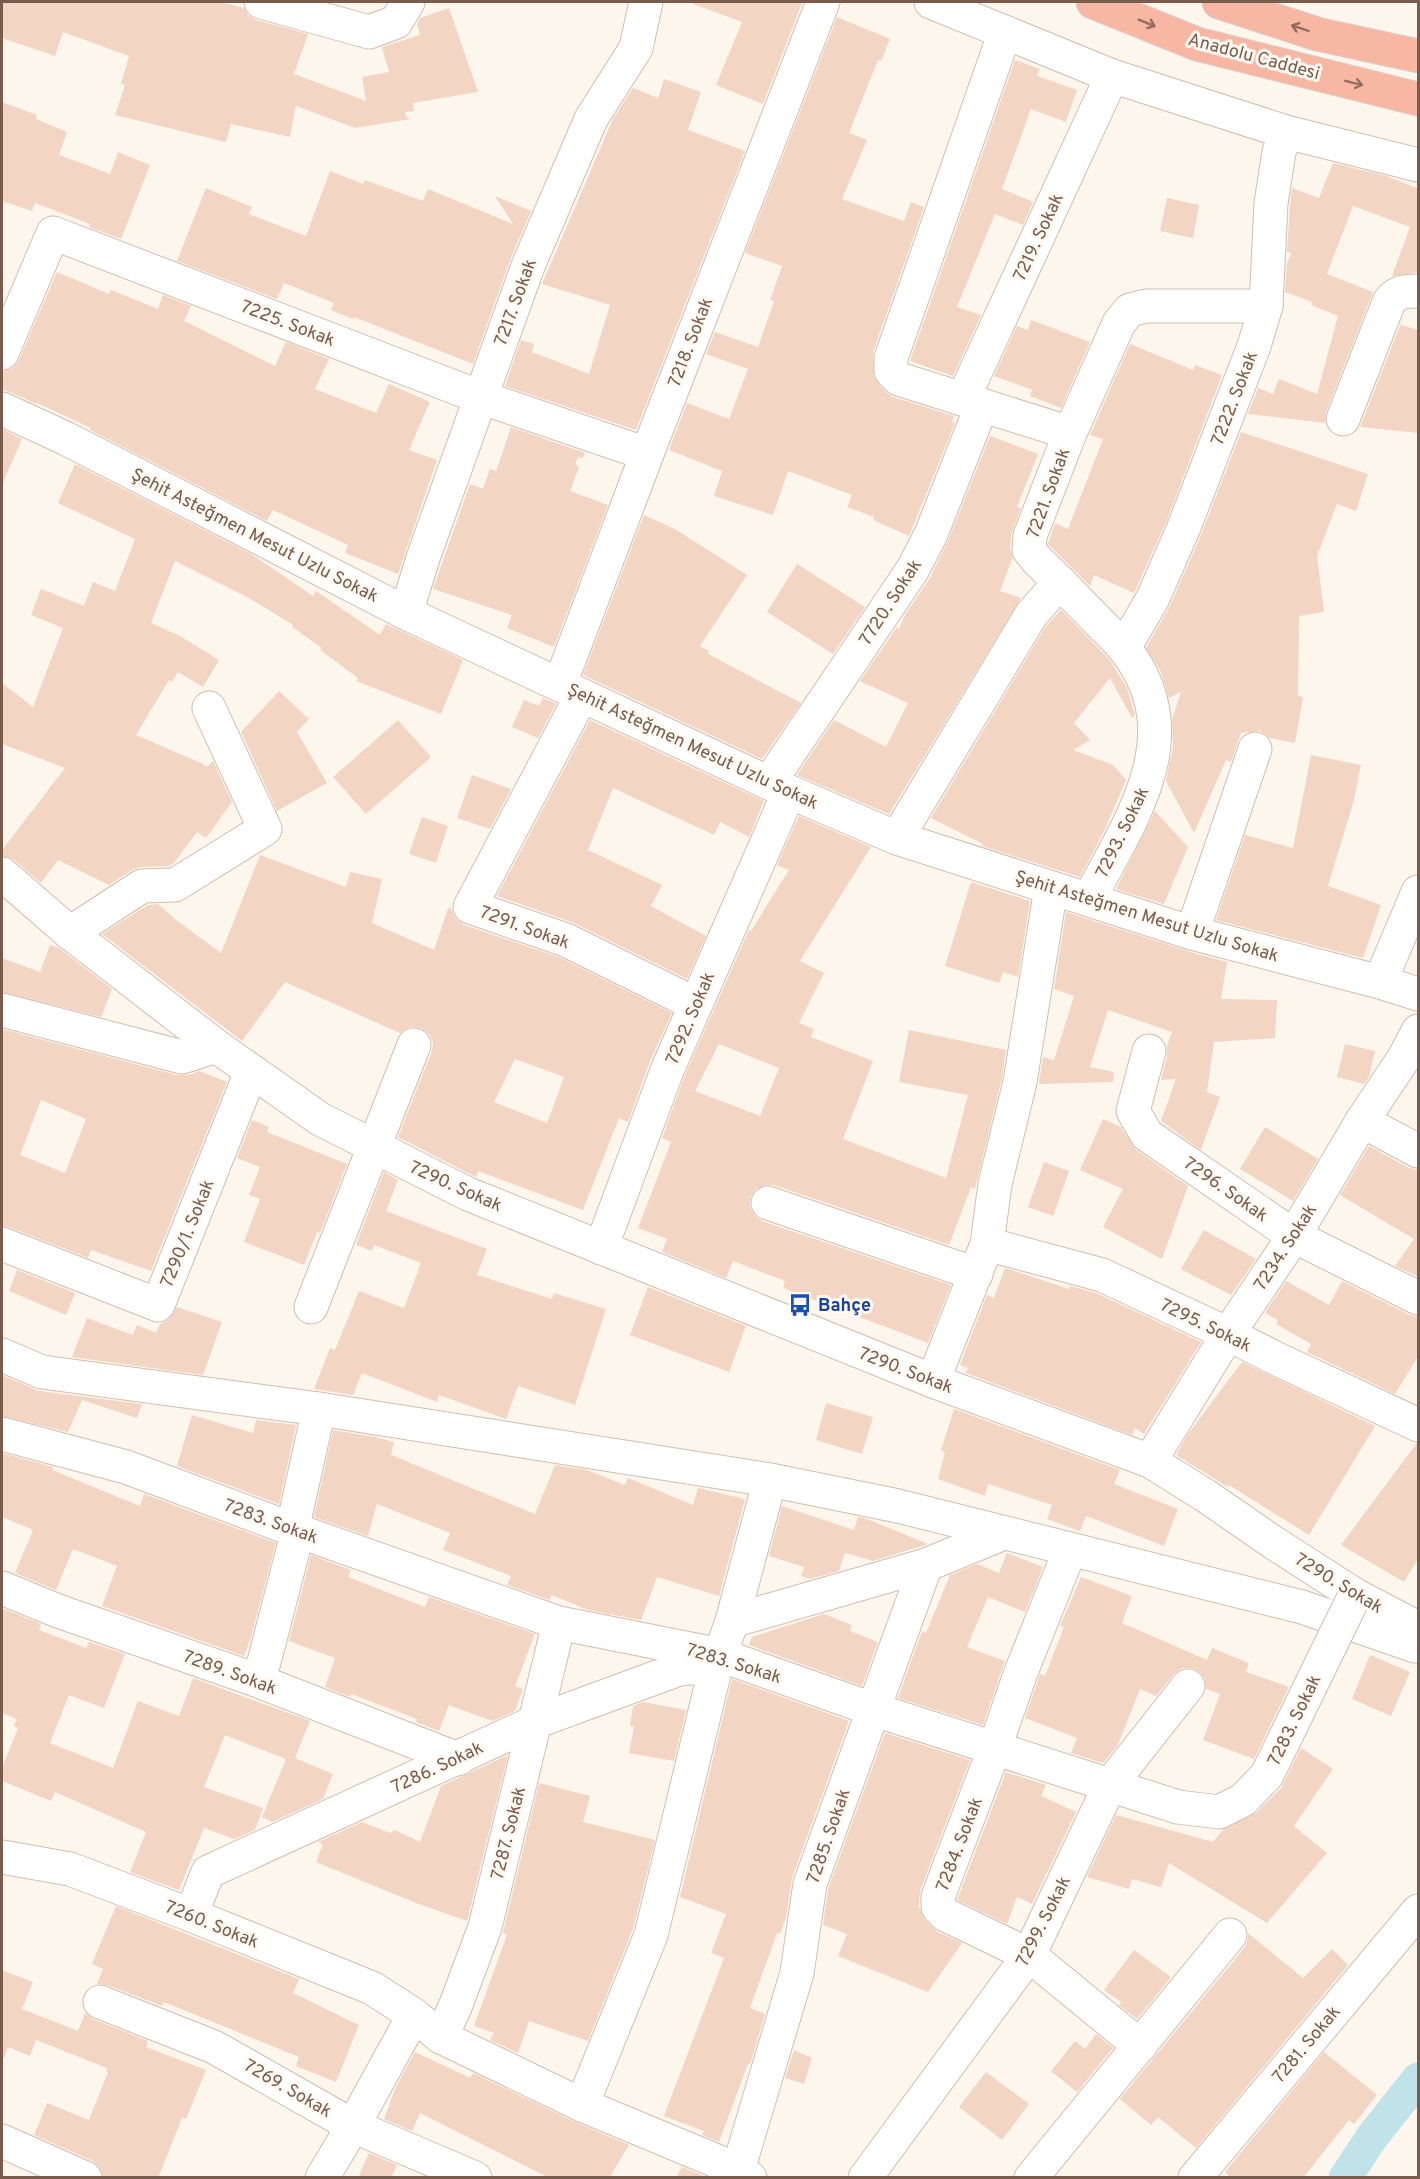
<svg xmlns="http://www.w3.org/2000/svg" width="1420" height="2179" font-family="Overpass,sans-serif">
  <rect width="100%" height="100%" fill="#fdf6ec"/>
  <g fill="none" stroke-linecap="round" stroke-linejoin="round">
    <polyline stroke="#bfe3e8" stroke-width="33" points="1345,2178 1372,2137 1418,2079"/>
  </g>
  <g fill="#f3d5c3" fill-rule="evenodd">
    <polygon points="2,2 220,2 244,8 248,15 256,20 308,34 294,74 366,101 362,77 389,72 382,47 420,35 417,24 420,18 449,8 478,92 413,103 414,111 405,112 406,117 411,119 355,128 296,106 290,137 231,124 226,142 115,115 125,85 121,84 129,56 63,32 55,56 2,38"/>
    <polygon points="694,2 798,2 802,3 763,104 716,85 742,22 693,4"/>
    <polygon points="837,17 890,39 881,61 878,60 849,133 867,140 842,199 904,221 911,202 924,207 873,352 874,378 886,392 893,397 954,416 952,422 955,423 909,536 873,520 874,517 847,507 852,495 788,471 773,515 714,496 722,471 669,450 687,403 729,419 748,369 706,354 715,332 758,347 774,301 770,300 782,266 745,253"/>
    <polygon points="1015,60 1040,69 1037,76 1077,90 1066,122 1031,109 1002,189 1033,202 1023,225 995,214 957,307 981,315 953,376 910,361"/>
    <polygon points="664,79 701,92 688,130 745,151 636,430 505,386 521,340 534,344 532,352 589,374 610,305 542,284 613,119 633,88 658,98"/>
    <polygon points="2,102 37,115 36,119 67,132 59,155 110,174 118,152 150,165 121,239 89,227 90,224 35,203 32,211 2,201"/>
    <polygon points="1333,163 1386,176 1419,189 1419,272 1392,276 1410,227 1353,206 1327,274 1373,292 1326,412 1325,423 1248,414 1258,388 1273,394 1279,379 1317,394 1338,316 1311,305 1312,302 1285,292 1287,263 1291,253 1287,252 1290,205 1292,188 1319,198"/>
    <polygon points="330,171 363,184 365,180 423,201 428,189 513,224 495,196 531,211 510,260 473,364 354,317 353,319 331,310 334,303 284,283 277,299 177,261 206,188 252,207 249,214 306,236"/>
    <polygon points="1167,198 1199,205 1193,238 1160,231"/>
    <polygon points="57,272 109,294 111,290 158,309 163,295 191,306 184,321 275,366 286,342 329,359 315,389 376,413 389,384 430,402 409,450 437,460 398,574 345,553 348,545 273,510 267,521 90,430 91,428 37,403 36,404 10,392 2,390 3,371 13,368 19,360"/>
    <polygon points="1406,311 1401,325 1419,330 1419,433 1360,427"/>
    <polygon points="1031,320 1090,342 1061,408 1030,396 1032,390 994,376 1017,326 1028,330"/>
    <polygon points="1130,344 1193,370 1195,365 1222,375 1167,520 1134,593 1094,575 1090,586 1048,544 1055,523 1068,529 1103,439 1090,435"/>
    <polygon points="511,427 585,453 583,458 578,457 575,464 579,467 570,491 608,505 554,647 507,628 512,615 433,589 470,484 483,489 490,469 496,471"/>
    <polygon points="2,429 22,439 2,485"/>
    <polygon points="1241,432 1368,474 1356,511 1337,504 1317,556 1324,612 1299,616 1298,696 1303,697 1295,743 1270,738 1260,731 1241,733 1231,762 1226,760 1194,833 1166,781 1173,747 1172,720 1181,692 1169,698 1160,670 1146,648 1170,606 1201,535"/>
    <polygon points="990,436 1038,454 1017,507 1021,508 1011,535 1010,549 1013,557 1000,591 1021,598 889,814 797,775 834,720 886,747 908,703 860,681 897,627 899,629 905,615 930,578 948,541"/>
    <polygon points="75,464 251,554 313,596 316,591 380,635 386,624 463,660 441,714 356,681 358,678 320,650 322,648 292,627 293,625 249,598 175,561 151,623 180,636 219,660 203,687 178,672 172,682 169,680 136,735 201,763 207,767 213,761 232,802 206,838 197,832 174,863 169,866 141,867 132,870 109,885 58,860 41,883 14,860 2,856 2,850 65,768 2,744 2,683 33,707 63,628 31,615 41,589 84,606 93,582 115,591 135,539 58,503"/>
    <polygon points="644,515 675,529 747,575 700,646 709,651 708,654 801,703 762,759 583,675"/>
    <polygon points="797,564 865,607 833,654 767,612"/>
    <polygon points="1061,610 1109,659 1127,688 1135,715 1132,718 1110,678 1074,723 1090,740 1073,750 1113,765 1126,780 1105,829 1080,877 982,846 983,844 931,818 1046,626"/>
    <polygon points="279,691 309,719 297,732 327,783 277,811 241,732"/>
    <polygon points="543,698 556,704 538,738 512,727 524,700 539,706"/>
    <polygon points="398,720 431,757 366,814 333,777"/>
    <polygon points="590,720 764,801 749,837 720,822 714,835 613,788 588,850 662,885 651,906 706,936 687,979 574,923 497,896"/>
    <polygon points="1311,755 1361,765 1354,800 1328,886 1381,905 1363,958 1216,920 1245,835 1293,848"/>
    <polygon points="472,775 511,789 490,829 457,818"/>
    <polygon points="1155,811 1188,847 1164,904 1116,889"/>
    <path d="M799,816l72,31 -71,114 24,12 -25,50 15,6 -3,8 62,24 -30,78 103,39 22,-83 -69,-13 10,-52 97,20 -4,28 -27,111 -4,-2 -22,58 -175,-60h-9l-9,4 -6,9v9l4,8 8,6 189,64 -23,58 -145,-55 2,-7 -52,-20 -7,17 -64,-26 5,-13 -29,-11 33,-86 -9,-4 23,-63 64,-145 2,1 38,-61 -12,-5zM719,1044l60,24 -19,48 -65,-25z"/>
    <polygon points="422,817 448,826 436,863 409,854"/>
    <path d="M260,855l86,32 4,-15 32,7 -10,44 62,27 14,-42 3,1 5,10 8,6 95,32 113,56 -22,48 -22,61 -9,-4 -36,92 -105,-39 -2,6 -78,-40 34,-86 1,-8 -4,-9 -8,-6 -10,-1 -11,6 -115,-51 -43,59 -140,-107 46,-29 10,-1 18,16 45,33zM515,1059l49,18 -17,46 -53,-21z"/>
    <polygon points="971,882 1030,901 1018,977 1003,972 999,983 945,966"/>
    <polygon points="1066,912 1197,954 1227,962 1221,999 1277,1000 1275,1038 1214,1042 1207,1092 1220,1097 1201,1150 1161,1121 1176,1079 1161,1080 1167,1056 1167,1046 1172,1032 1108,1010 1090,1067 1114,1072 1113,1082 1039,1084 1043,1057 1054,1060 1074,996 1054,989"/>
    <polygon points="50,945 59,948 112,989 101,1017 2,992 2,958 40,972"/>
    <path d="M2,1029l175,46h11l11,-4 28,11 -76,189 -60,-21 -3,8 -79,-31 -7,-1zM41,1100l45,19 -21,54 -45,-18z"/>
    <polygon points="1345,1044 1375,1051 1369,1077 1364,1084 1337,1077"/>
    <polygon points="1103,1119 1121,1127 1136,1150 1188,1186 1162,1259 1103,1227 1123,1189 1080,1170"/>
    <polygon points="252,1120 269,1127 267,1132 347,1164 320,1233 317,1232 304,1265 244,1242 260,1199 249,1195 260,1167 237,1158"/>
    <polygon points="1265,1127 1318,1159 1293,1201 1240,1169"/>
    <polygon points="1369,1146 1409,1168 1419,1170 1419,1277 1395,1266 1414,1239 1340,1195"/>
    <polygon points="1044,1162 1069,1171 1053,1216 1028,1207"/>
    <polygon points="384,1172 398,1180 386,1211 487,1249 477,1275 552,1299 554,1293 606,1309 575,1405 518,1386 506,1419 439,1395 437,1402 362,1373 353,1395 314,1389 330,1348 335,1350 359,1291 404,1308 421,1263 374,1245 372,1251 356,1245"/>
    <polygon points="1204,1230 1256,1259 1231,1295 1181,1269"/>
    <polygon points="1005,1268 1069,1289 1070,1286 1096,1293 1201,1342 1144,1434 1135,1428 1132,1435 966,1373 968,1368 960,1365 987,1295 994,1298"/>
    <polygon points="17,1270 75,1293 66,1315 9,1291"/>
    <polygon points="1286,1281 1329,1305 1342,1281 1410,1315 1419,1317 1419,1355 1395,1394 1307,1352 1311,1344 1276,1324 1278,1320 1265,1313"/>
    <polygon points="648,1287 746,1326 729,1372 630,1335"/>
    <polygon points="177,1307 222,1322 203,1375 72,1357 87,1318 133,1335 137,1325 156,1333 160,1324 170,1319"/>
    <polygon points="1242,1362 1375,1426 1309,1535 1229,1485 1228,1487 1176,1455 1188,1434"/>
    <polygon points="2,1375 39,1391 142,1404 137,1418 82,1400 68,1432 2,1416"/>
    <polygon points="826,1403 873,1417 862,1454 816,1440"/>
    <polygon points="954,1409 1120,1470 1114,1484 1178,1509 1164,1546 1086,1516 1080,1531 1047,1519 1052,1505 988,1484 985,1496 938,1479 945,1452 941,1450"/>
    <polygon points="192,1415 253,1433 256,1420 296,1425 279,1504 177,1466"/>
    <polygon points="333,1430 375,1437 394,1442 391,1455 535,1514 555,1465 587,1470 625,1485 628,1478 693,1505 698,1488 745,1499 719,1596 657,1577 641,1620 588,1610 552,1595 550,1600 507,1585 511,1576 443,1550 450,1533 377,1504 368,1536 314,1517"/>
    <polygon points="1417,1443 1419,1557 1404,1582 1341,1545"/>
    <polygon points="2,1453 54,1467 52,1470 140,1506 144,1494 276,1543 251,1637 244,1656 102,1606 117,1566 73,1549 56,1590 15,1573 33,1530 2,1517"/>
    <polygon points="782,1506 854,1530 858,1517 867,1519 928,1544 873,1561 845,1553 839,1571 810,1579 801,1576 804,1567 769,1556"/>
    <polygon points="1007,1553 1043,1567 1025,1612 988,1597 967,1647 1005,1661 983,1725 898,1698 922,1631 926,1633 950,1575 977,1564 999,1573"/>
    <polygon points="311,1555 351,1570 348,1577 425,1607 429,1597 535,1634 515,1686 523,1689 515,1711 492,1721 449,1705 439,1731 416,1722 417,1719 351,1694 350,1697 325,1687 335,1658 289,1641"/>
    <polygon points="1081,1577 1132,1596 1122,1623 1207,1660 1212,1648 1249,1663 1246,1672 1289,1687 1254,1759 1203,1740 1220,1694 1206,1689 1205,1679 1200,1672 1191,1668 1182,1668 1174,1674 1156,1696 1140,1689 1118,1745 1103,1763 1071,1753 1077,1738 1025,1718 1040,1674 1045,1676 1064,1627 1060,1626"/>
    <polygon points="2,1608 41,1624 39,1630 86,1648 89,1642 125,1654 104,1708 69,1695 50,1743 113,1768 138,1701 179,1716 193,1678 310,1721 295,1758 333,1774 323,1799 272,1822 262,1817 286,1759 225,1735 204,1787 263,1808 255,1830 234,1839 204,1828 179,1890 130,1872 146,1832 55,1792 51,1801 2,1781 2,1768 18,1728 14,1726 17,1719 2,1713"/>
    <polygon points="824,1614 852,1625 850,1631 878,1642 862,1686 749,1645 752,1637"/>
    <polygon points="1370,1655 1410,1672 1391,1716 1352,1699"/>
    <polygon points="732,1679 849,1721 792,1878 786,1918 780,1934 777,1933 750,2008 765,2014 750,2065 748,2064 719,2142 702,2135 704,2131 664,2116 724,1958 711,1953 726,1914 680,1897"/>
    <polygon points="643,1702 686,1710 674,1761 629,1753 634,1727 630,1726 633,1706"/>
    <polygon points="885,1733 970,1760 920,1891 919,1907 925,1920 938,1932 962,1943 928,1992 838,1956 847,1934 823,1925 828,1889"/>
    <polygon points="1301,1748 1333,1769 1294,1826 1327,1853 1267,1923 1169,1863 1161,1887 1132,1879 1129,1889 1087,1877 1116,1815 1213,1842 1224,1829 1256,1813 1281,1788"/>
    <polygon points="508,1755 467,1921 416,1903 316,1862 323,1844 318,1842 362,1822 390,1833 395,1830 420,1842 441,1786"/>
    <polygon points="1006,1772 1046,1785 1041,1796 1076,1812 1032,1904 1017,1897 1007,1924 957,1900"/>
    <polygon points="539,1783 590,1796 583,1822 655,1840 633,1929 588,2041 529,2021 518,2053 490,2040 494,2033 474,2026 507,1935 503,1933"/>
    <polygon points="116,1906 299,1979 293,1993 359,2025 336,2082 296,2066 299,2057 164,2002 162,2006 107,1985 97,1984 103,1969 92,1964"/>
    <polygon points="1248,1933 1303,1978 1332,1949 1348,1965 1196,2148 1158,2117 1151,2125 1120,2099 1245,1947 1248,1939"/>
    <polygon points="1134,1950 1171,1977 1137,2019 1119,2005 1121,2002 1104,1990"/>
    <polygon points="2,1970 33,1982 22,2009 78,2031 85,2013 93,2019 148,2041 146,2047 206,2070 186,2119 182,2118 158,2178 104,2178 100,2168 93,2161 34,2135 47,2103 89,2120 108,2072 106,2071 107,2068 36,2040 30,2056 8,2047 4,2058 2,2058"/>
    <polygon points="1096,2034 1113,2048 1077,2092 1051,2071 1075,2041 1085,2049"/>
    <polygon points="794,2050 812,2058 804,2084 785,2078"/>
    <polygon points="415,2052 470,2078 473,2073 575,2122 629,2145 609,2178 549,2178 420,2113 412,2131 384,2119 395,2089"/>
    <polygon points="1324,2052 1377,2095 1354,2124 1349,2120 1303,2178 1231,2178 1225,2172"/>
    <polygon points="986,2072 1029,2104 1002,2140 959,2107"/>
    <polygon points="369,2153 397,2165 391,2178 358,2178"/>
    <polygon points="682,2167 706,2177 706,2178 676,2178"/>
  </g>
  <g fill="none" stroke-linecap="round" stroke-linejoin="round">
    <g stroke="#d1beb0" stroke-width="35">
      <g id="minor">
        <polyline points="261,2 369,32 396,22 408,2"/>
        <polyline points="931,2 1112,76 1286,132 1418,165"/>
        <polyline points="1005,32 891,358 891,371 899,379 1070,433"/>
        <polyline points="2,353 53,233 480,397 647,454"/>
        <polyline points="963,399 1112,76"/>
        <polyline points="2,409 67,439 406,613 769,783 897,838 1192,933 1380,982 1418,994"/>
        <path d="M1343,419l46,-117c8,-11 16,-11 29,-11"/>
        <polyline points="406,613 423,558 528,266 591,119 636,48 646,2"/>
        <polyline points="1124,648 1153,598 1184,527 1254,346 1266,306 1271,203 1279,152 1286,132"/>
        <polyline points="560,684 647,454 823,2"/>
        <polyline points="581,697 470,907 566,940 695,1004"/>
        <polyline points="769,783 913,569 931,534 982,405"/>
        <polyline points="897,838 1031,615 1060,582"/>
        <polyline points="2,874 70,933 216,1046 320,1119 468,1194 933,1381 1150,1461 1206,1496 1274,1543 1355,1595 1418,1628"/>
        <path d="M1089,899c43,-81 103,-166 35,-251 -9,-11 -20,-20 -29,-30 -19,-19 -38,-39 -58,-58l-8,-10 1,-14 40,-103 49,-110 11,-13 16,-4h120"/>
        <polyline points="70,933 142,886 175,885 265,829 209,708"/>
        <polyline points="1192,933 1255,749"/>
        <polyline points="1380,982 1418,892"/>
        <polyline points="2,1010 182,1057 216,1046"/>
        <polyline points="1149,1051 1133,1111 1147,1135 1294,1236 1418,1298"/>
        <polyline points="1362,1121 1418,1151"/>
        <polyline points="768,1203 976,1274"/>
        <polyline points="2,1244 158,1305 251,1072"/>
        <polyline points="987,1244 1102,1275 1228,1334 1277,1359 1418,1425"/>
        <polyline points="601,1248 668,1068 789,792"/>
        <polyline points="311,1307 414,1045"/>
        <polyline points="2,1355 42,1372 319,1409 770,1480 898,1506 1302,1607 1415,1646"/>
        <polyline points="933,1381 987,1244 995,1184 1020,1082 1051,888"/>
        <polyline points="2,1434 126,1467 281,1525 559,1623 720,1655 872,1709 1178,1807 1219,1812 1243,1800 1267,1775 1330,1646"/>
        <polyline points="1150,1461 1228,1334 1294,1236 1362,1121 1404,1058 1418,1031"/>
        <polyline points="1070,1550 1021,1672 994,1750 948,1870 938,1897 938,1907 946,1915 1029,1955 1140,2046"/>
        <polyline points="2,1588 58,1611 256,1680 458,1759"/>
        <polyline points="732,1621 926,1565 1004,1533"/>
        <polyline points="256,1680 264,1662 298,1531 295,1517 319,1409"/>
        <polyline points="2,1857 70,1869 191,1915 372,1988 414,2015 441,2037 582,2105 738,2170"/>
        <polyline points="191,1915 208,1872 535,1722 679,1669 716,1666"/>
        <polyline points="100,2002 214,2047 353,2126 475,2178"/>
        <polyline points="441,2037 455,2007 485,1927 559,1623"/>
        <polyline points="582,2105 651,1935 716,1666 732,1621 770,1480"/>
        <polyline points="2,2141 85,2178"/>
        <polyline points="322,2178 353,2126 414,2015"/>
        <polyline points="750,2178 738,2170 797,1973 810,1884 926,1565"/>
        <polyline points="865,2178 1029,1955 1110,1785 1188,1686"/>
        <polyline points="1031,2178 1230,1935"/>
        <polyline points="1195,2178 1418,1911"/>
      </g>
    </g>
    <g stroke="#dad1cd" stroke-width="35">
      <g id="highway">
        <polyline points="1093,2 1197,44 1418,99"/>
        <polyline points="1219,2 1317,34 1418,56"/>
      </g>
    </g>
    <use href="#minor" stroke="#fff" stroke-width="33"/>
    <use href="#highway" stroke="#f7b7a3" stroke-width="33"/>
    <g stroke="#d1beb0" stroke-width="35" stroke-linecap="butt">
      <polyline id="minor-bridge" points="1330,1646 1354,1597"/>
    </g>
    <use href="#minor-bridge" stroke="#fff" stroke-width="33"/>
  </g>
  <defs><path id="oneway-shaft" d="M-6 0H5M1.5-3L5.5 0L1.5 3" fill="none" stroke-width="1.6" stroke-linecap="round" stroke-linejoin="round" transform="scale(1.5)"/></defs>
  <g stroke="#936e5e">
    <use href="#oneway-shaft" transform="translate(1147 23) rotate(22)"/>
    <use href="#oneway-shaft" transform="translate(1300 28) rotate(-162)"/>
    <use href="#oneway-shaft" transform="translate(1354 83) rotate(14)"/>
  </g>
  <defs>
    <g id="bus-bare" transform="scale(1.8)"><path d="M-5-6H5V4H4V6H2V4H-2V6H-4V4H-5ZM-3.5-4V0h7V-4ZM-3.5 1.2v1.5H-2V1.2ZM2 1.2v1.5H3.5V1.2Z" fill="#1a4fb4" stroke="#fffaf3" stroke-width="2.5" paint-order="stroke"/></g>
  </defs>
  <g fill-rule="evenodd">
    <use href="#bus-bare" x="800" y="1305"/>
  </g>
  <g text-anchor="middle" stroke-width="6" stroke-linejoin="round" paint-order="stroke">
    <g font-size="18" fill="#7a5c4d" stroke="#fffaf3">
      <text transform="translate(1254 56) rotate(15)" y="6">Anadolu Caddesi</text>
      <text transform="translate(1038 237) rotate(-65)" y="6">7219. Sokak</text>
      <text transform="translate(515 302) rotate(-70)" y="6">7217. Sokak</text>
      <text transform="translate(288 323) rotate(21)" y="6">7225. Sokak</text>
      <text transform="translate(690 342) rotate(-69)" y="6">7218. Sokak</text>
      <text transform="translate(1234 398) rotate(-69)" y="6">7222. Sokak</text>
      <text transform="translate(1048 493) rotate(-70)" y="6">7221. Sokak</text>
      <text transform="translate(255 535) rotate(27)" y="6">Şehit Asteğmen Mesut Uzlu Sokak</text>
      <text transform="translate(890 602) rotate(-57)" y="6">7720. Sokak</text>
      <text transform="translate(693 746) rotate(25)" y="6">Şehit Asteğmen Mesut Uzlu Sokak</text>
      <text transform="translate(1122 832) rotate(-64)" y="6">7293. Sokak</text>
      <text transform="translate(1147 916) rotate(17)" y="6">Şehit Asteğmen Mesut Uzlu Sokak</text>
      <text transform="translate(525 927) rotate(20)" y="6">7291. Sokak</text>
      <text transform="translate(690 1018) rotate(-67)" y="6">7292. Sokak</text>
      <text transform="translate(456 1186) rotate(24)" y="6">7290. Sokak</text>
      <text transform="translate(1226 1189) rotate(35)" y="6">7296. Sokak</text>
      <text transform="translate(187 1233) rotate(-68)" y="6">7290/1. Sokak</text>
      <text transform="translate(1285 1247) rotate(-57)" y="6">7234. Sokak</text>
      <text transform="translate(1206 1325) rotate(26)" y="6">7295. Sokak</text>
      <text transform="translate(906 1370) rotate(21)" y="6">7290. Sokak</text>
      <text transform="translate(271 1521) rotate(20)" y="6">7283. Sokak</text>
      <text transform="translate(1339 1583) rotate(31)" y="6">7290. Sokak</text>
      <text transform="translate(734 1663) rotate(17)" y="6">7283. Sokak</text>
      <text transform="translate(230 1672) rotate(20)" y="6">7289. Sokak</text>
      <text transform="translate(1294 1720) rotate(-64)" y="6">7283. Sokak</text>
      <text transform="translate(437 1767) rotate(-25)" y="6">7286. Sokak</text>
      <text transform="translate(508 1833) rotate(-76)" y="6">7287. Sokak</text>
      <text transform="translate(828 1836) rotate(-71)" y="6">7285. Sokak</text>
      <text transform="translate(959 1844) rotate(-69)" y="6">7284. Sokak</text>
      <text transform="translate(1043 1921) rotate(-63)" y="6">7299. Sokak</text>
      <text transform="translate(212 1924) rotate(22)" y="6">7260. Sokak</text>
      <text transform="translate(1306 2044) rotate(-50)" y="6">7281. Sokak</text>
      <text transform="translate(288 2088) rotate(30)" y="6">7269. Sokak</text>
    </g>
    <g font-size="18" font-weight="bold" fill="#164399" stroke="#fffaf3" text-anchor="start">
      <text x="818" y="1311">Bahçe</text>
    </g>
  </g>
  <rect width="1420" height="2179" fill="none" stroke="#7a5c4d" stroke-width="6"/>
</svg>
